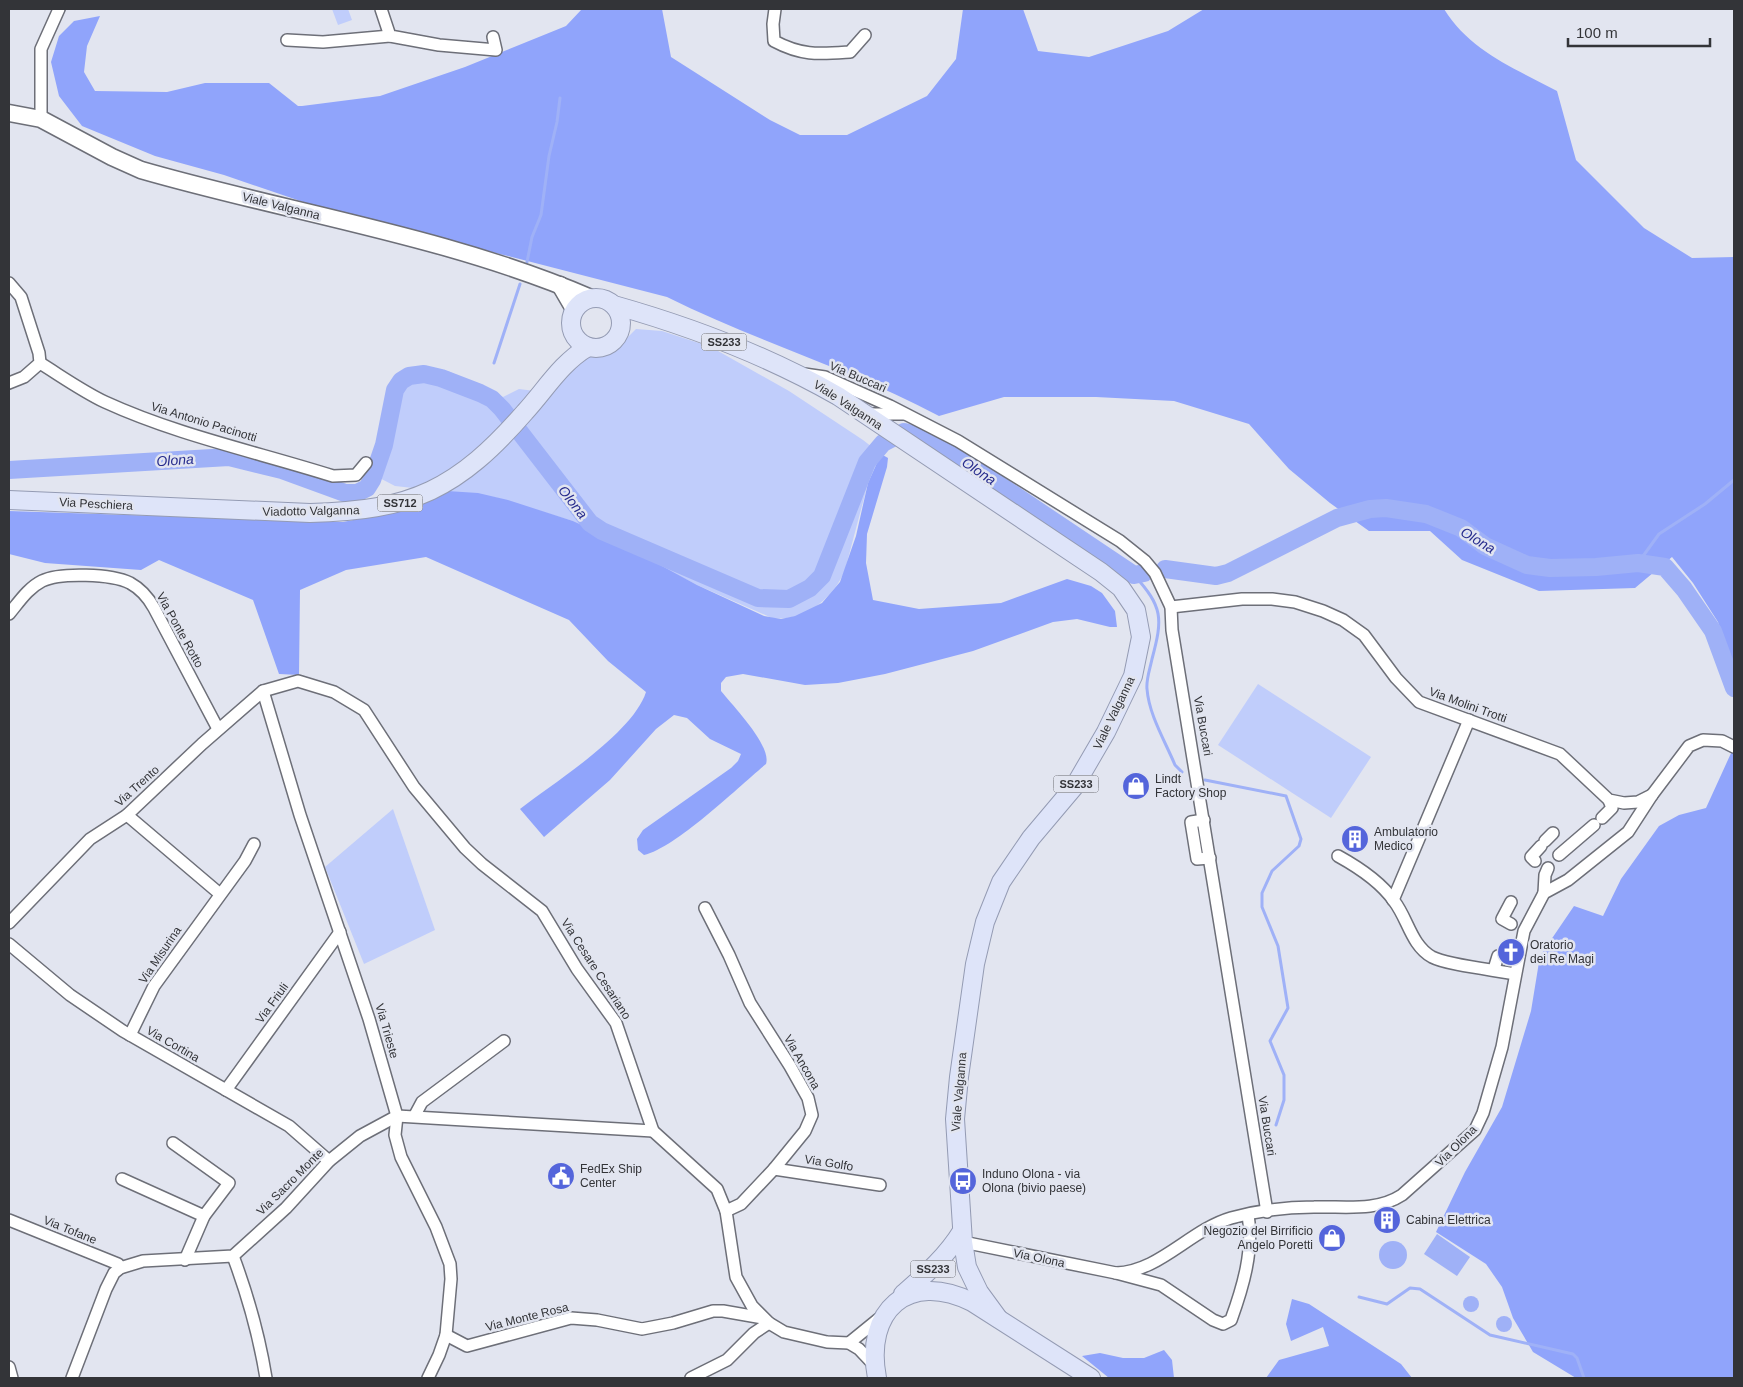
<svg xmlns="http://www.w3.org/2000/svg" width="1743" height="1387" font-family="Arial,sans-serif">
  <rect width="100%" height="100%" fill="#e2e5f0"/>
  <g fill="#c0cdfb">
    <polygon points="332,9 348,9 352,20 338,25"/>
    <path d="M636,329l26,2 49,16 78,44 74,49 18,14 -13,29 -23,87c-12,29 -41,52 -73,48l-75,-33 -124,-64 -79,-24 -99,-11 -29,-15 10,-24 13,-49 19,-30 40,3 55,26 16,-8 32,4 31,-36 29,-3z"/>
    <polygon points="1258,684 1371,757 1331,818 1218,745"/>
    <polygon points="393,809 435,930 364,964 325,867"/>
  </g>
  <g fill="#90a4fb">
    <path d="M582,9h80l9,48 99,63 30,15h47l80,-39 29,-37 7,-50h60l15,42 51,6 79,-26 36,-22h240c26,42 70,59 113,82l19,69 68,68 48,30 42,-1v412l-16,-47 -25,-39 -21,-26 -37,31 -96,3 -77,-31 -32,-29h-61l-39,-28 -41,-34 -40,-45 -75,-23 -78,-4h-92l-65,19c-88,-47 -184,-75 -272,-119l-346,-89 -97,-33 -69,-19 -73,-30 -23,-30 -8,-34 8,-26 15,-15 26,-5 -13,30 -3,26 11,19 72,1 38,-9h64l29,23h4l78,-10 85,-29 101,-41z"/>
    <path d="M881,454l7,4 -1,9 -20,67 -1,29 7,37 46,9 82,-6 66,-24 24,7 11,7 13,18 2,16h-7l-33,-8 -24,3 -80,29 -88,23 -47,9 -33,2 -62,-11 -17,3 -5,6v8c12,15 51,55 45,73 -28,23 -89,83 -122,91l-6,-5 -1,-11 6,-9 88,-62 7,-7 3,-7 -31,-15 -23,-21 -13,-3 -18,14 -46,51 -66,57 -24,-28c35,-27 113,-76 126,-117l-38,-31 -39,-41 -143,-63 -80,13 -46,20 -1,85 -20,-1 -26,-74 -94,-40 -18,10 -96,-7 -36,-9v-43l334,11 61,-12 43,-19 31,2 30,7 65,21 41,19 83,45 67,31 17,3 14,-3 27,-13 18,-21 16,-46 12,-53z"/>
    <polygon points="1732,751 1734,753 1734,1378 1576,1378 1533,1352 1513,1318 1502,1287 1486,1264 1436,1232 1465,1172 1502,1107 1531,1011 1540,956 1574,906 1603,916 1621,879 1659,826 1679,815 1706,808"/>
    <polygon points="1292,1299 1309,1304 1401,1364 1412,1378 1266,1378 1279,1360 1329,1346 1323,1327 1291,1341 1286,1324"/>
    <polygon points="1164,1350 1172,1360 1174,1378 1109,1378 1082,1356 1100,1353 1123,1358 1144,1358"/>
  </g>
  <g fill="#9fb1f7">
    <polygon points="1437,1234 1470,1257 1457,1276 1424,1254"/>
    <circle cx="1393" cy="1255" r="14"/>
    <circle cx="1471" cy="1304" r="8"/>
    <circle cx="1504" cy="1324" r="8"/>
  </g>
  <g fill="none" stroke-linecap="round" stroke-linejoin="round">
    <g stroke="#9fb1f7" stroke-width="3">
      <polyline points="527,262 532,237 541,215 549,156 557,122 560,98"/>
      <polyline points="494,363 520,284"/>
      <polyline points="1638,563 1659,534 1705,504 1734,480"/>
      <path d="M1134,575c29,32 29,43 18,84 -2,10 -6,20 -5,30 2,26 18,52 28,76l7,7"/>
      <polyline points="1205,780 1286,796 1301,839 1299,846 1272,871 1262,893 1262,907 1278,946 1288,1008 1270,1041 1284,1075 1284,1100 1276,1125"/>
      <polyline points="1359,1297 1387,1304 1410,1288 1420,1289 1490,1335 1573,1354 1577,1358 1584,1378"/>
    </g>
    <g stroke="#9fb1f7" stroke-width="18">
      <polyline points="9,470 229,457 282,470 345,493 357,493 367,488 372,480 384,445 395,390 401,381 409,376 424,374 441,378 480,393 492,399 502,409 590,523 602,531 758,598 789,599 810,588 822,576 867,462 883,443 904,432 931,439 1134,575 1144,573"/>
      <polyline points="1165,569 1216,576 1228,573 1337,518 1370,509 1386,508 1426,514 1461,528 1485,546 1527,565 1550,568 1596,567 1638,563 1665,567 1684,589 1713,631 1734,688"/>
    </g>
    <g stroke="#6d6f78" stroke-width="14">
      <g id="street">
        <polyline points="381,9 390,36 439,45 496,50 493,37"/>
        <path d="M775,9l-2,15 1,17c28,15 45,13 76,11l15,-17"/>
        <polyline points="287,40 323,42 390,36"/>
        <polyline points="41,119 41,49 59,9"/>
        <polyline points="9,283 21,297 39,353 40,363 24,377 9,383"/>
        <path d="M40,363c21,13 42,28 65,39 72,33 152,50 228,74l23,-1 10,-12"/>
        <polyline points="804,374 825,377 890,406 958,441 1120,541 1145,561 1155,573 1171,607 1172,630 1267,1212"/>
        <polyline points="867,414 903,414"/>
        <polyline points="1171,607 1242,599 1272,599 1295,602 1323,611 1343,620 1364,635 1396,678 1419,702 1560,754 1609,800 1624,803 1638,802 1652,795"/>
        <path d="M9,614c10,-12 19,-26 33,-33 18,-9 70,-7 88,2 11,6 18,14 24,25l64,121"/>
        <polyline points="263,691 300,815 369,1019 397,1116 395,1135 401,1157 436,1227 450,1264 451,1279 446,1335 439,1355 428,1378"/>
        <polyline points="127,815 220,894"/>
        <polyline points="1602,818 1612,808 1609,800"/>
        <polyline points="1204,820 1191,822 1197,859 1210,858"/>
        <polyline points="1545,841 1553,833"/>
        <polyline points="1559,855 1594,825"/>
        <path d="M1338,856c20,11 42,25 56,45 14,18 17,44 38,56 15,8 63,13 83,17"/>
        <polyline points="1535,861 1531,857 1541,846"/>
        <polyline points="1544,893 1545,875 1548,868"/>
        <polyline points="1393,900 1469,720"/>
        <polyline points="705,908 729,955 750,1003 790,1066 808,1098 812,1115 805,1131 774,1169 741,1204 726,1211"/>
        <polyline points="9,923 90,839 127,815 202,744 263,691 298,681 334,692 364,710 414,787 465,848 482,864 542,911 577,969 616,1023 653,1131 717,1189 726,1211 736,1277 752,1306 769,1323 784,1332 827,1342 849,1343 859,1349 875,1366"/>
        <polyline points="1511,924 1502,919 1511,902"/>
        <polyline points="9,944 70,995 123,1031 289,1126 329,1161"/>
        <polyline points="1494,969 1498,956"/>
        <polyline points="130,1035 154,986 245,861 254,844"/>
        <polyline points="226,1090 340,932"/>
        <polyline points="415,1115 422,1102 504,1041"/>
        <polyline points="173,1143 229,1183 204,1216 185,1260"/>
        <polyline points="774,1169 880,1185"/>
        <polyline points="122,1179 204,1216"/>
        <polyline points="9,1220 118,1264 120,1268"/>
        <path d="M963,1242l153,31 45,12 52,35 10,4 8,-4c12,-33 23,-70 17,-105"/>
        <path d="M233,1256c15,40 26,79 33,122"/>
        <path d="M1116,1273c43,-1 74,-43 115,-55 25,-7 56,-11 83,-11 30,-1 62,5 88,-12l73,-65 8,-17 19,-66 22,-116 20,-38 24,-13 60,-48 24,-37 37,-49 14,-6 19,1 12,6"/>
        <polyline points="446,1335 467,1346 571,1318 597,1320 642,1329 673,1323 713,1311 723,1311 763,1318"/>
        <polyline points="849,1343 881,1317"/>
        <polyline points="9,1367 12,1378"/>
        <polyline points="72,1378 106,1289 114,1273 120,1268 143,1261 233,1256 286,1208 329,1161 360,1136 397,1116 653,1131"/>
        <polyline points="691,1378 727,1360 754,1333 769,1323"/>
      </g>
    </g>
    <g stroke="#6d6f78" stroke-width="19">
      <g id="secondary">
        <path d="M9,113l32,6 71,38 29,13c149,43 306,66 450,128"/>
        <polyline points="560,285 574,309"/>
      </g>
    </g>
    <g stroke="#949bb3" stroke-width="20">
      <g id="primary">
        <circle cx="596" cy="323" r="25"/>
        <path d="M614,305c78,22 154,51 224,91l263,176 20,16 15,22 5,27 -8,39 -27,56 -32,55 -43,51 -30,44 -16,40 -10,42 -16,113 -4,42 8,123 4,25 12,25 19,26"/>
        <path d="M9,500l301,13c102,-2 148,-24 215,-101 21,-23 36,-49 63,-65"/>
        <path d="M903,1294c23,-20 43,-37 59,-63"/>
        <path d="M877,1378c-13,-67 31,-108 95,-76l119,76"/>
      </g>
    </g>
    <use href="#street" stroke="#fff" stroke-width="11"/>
    <use href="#secondary" stroke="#fff" stroke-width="16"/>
    <use href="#primary" stroke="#dee4f9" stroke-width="18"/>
  </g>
  <defs>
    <g id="shop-disc" transform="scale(1.4375)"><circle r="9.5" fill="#5465db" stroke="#e2e5f0"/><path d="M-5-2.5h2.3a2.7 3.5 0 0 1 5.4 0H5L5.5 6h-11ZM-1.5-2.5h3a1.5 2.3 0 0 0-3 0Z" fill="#fff"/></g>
    <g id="building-disc" transform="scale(1.4375)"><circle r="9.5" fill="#5465db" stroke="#e2e5f0"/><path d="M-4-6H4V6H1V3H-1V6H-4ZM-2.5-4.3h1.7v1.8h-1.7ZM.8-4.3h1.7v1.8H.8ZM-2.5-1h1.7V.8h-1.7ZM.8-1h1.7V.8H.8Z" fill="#fff"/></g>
    <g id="church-disc" transform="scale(1.4375)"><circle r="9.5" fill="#5465db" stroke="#e2e5f0"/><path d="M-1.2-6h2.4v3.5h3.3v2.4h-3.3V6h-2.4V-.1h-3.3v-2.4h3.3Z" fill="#fff"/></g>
    <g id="civic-disc" transform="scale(1.4375)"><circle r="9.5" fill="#5465db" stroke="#e2e5f0"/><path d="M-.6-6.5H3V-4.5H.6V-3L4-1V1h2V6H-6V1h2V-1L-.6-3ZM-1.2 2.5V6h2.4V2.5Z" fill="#fff"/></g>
    <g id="bus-disc" transform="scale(1.4375)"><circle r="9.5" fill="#5465db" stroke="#e2e5f0"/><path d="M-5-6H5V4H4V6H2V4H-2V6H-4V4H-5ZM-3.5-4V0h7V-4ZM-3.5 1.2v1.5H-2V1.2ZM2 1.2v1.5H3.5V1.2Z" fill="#fff"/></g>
  </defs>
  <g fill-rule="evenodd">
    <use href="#shop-disc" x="1136" y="786"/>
    <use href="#building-disc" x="1355" y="839"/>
    <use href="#church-disc" x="1511" y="952"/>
    <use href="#civic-disc" x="561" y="1176"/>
    <use href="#bus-disc" x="963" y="1181"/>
    <use href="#building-disc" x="1387" y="1220"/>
    <use href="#shop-disc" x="1332" y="1238"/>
  </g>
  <g text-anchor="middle" stroke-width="5" stroke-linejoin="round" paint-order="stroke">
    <g fill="#e2e5f0" stroke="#68696f" stroke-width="1">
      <rect x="701.5" y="333.5" width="45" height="17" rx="4"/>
      <rect x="377.5" y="494.5" width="45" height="17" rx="4"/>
      <rect x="1053.5" y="775.5" width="45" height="17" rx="4"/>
      <rect x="910.5" y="1260.5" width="45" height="17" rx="4"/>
    </g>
    <g font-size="11" font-weight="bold" fill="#333438">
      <text x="724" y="346">SS233</text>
      <text x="400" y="507">SS712</text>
      <text x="1076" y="788">SS233</text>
      <text x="933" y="1273">SS233</text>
    </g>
    <g font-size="12" fill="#333438" stroke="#e2e5f0">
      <text transform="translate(281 206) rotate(14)" y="4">Viale Valganna</text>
      <text transform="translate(858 377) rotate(23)" y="4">Via Buccari</text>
      <text transform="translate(848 405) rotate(33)" y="4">Viale Valganna</text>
      <text transform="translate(204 422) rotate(17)" y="4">Via Antonio Pacinotti</text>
      <text transform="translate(96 504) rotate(3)" y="4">Via Peschiera</text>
      <text transform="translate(311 511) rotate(-1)" y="4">Viadotto Valganna</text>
      <text transform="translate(180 630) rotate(61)" y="4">Via Ponte Rotto</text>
      <text transform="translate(1468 705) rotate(20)" y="4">Via Molini Trotti</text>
      <text transform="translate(1114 713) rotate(-64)" y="4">Viale Valganna</text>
      <text transform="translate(1203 726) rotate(80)" y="4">Via Buccari</text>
      <text transform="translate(137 786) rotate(-42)" y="4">Via Trento</text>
      <text transform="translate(160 955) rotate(-56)" y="4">Via Misurina</text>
      <text transform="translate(596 969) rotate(57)" y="4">Via Cesare Cesariano</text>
      <text transform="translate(272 1003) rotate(-54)" y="4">Via Friuli</text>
      <text transform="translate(387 1031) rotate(74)" y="4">Via Trieste</text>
      <text transform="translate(173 1044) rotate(30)" y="4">Via Cortina</text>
      <text transform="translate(802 1062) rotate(60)" y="4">Via Ancona</text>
      <text transform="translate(959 1092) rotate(-85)" y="4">Viale Valganna</text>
      <text transform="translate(1267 1126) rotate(81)" y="4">Via Buccari</text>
      <text transform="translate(1456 1146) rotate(-45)" y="4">Via Olona</text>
      <text transform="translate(829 1163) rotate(9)" y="4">Via Golfo</text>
      <text transform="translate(290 1182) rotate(-45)" y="4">Via Sacro Monte</text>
      <text transform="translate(70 1230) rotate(22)" y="4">Via Tofane</text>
      <text transform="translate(1039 1258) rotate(12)" y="4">Via Olona</text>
      <text transform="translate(527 1317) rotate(-14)" y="4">Via Monte Rosa</text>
    </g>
    <g font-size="12" fill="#333438" stroke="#e2e5f0" text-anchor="start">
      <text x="1155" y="783">Lindt<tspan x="1155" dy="14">Factory Shop</tspan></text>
      <text x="1374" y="836">Ambulatorio<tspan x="1374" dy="14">Medico</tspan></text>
      <text x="1530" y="949">Oratorio<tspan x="1530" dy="14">dei Re Magi</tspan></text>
      <text x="580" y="1173">FedEx Ship<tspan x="580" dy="14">Center</tspan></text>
      <text x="982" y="1178">Induno Olona - via<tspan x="982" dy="14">Olona (bivio paese)</tspan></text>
      <text x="1406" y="1224">Cabina Elettrica</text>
      <text x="1313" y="1235" text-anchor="end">Negozio del Birrificio<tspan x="1313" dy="14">Angelo Poretti</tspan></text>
    </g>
    <g font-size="14" font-style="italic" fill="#272c8d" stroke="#e2e5f0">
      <text transform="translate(175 460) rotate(-4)" y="5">Olona</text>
      <text transform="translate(979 471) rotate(34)" y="5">Olona</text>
      <text transform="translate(573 502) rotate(52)" y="5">Olona</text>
      <text transform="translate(1478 540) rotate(31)" y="5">Olona</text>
    </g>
  </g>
  <rect width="1743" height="1387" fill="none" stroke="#333438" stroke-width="20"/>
  <path d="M1568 38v8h142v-8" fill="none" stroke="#333438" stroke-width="2.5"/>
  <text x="1576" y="38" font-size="15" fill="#333438" stroke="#e2e5f0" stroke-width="4" paint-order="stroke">100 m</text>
</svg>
